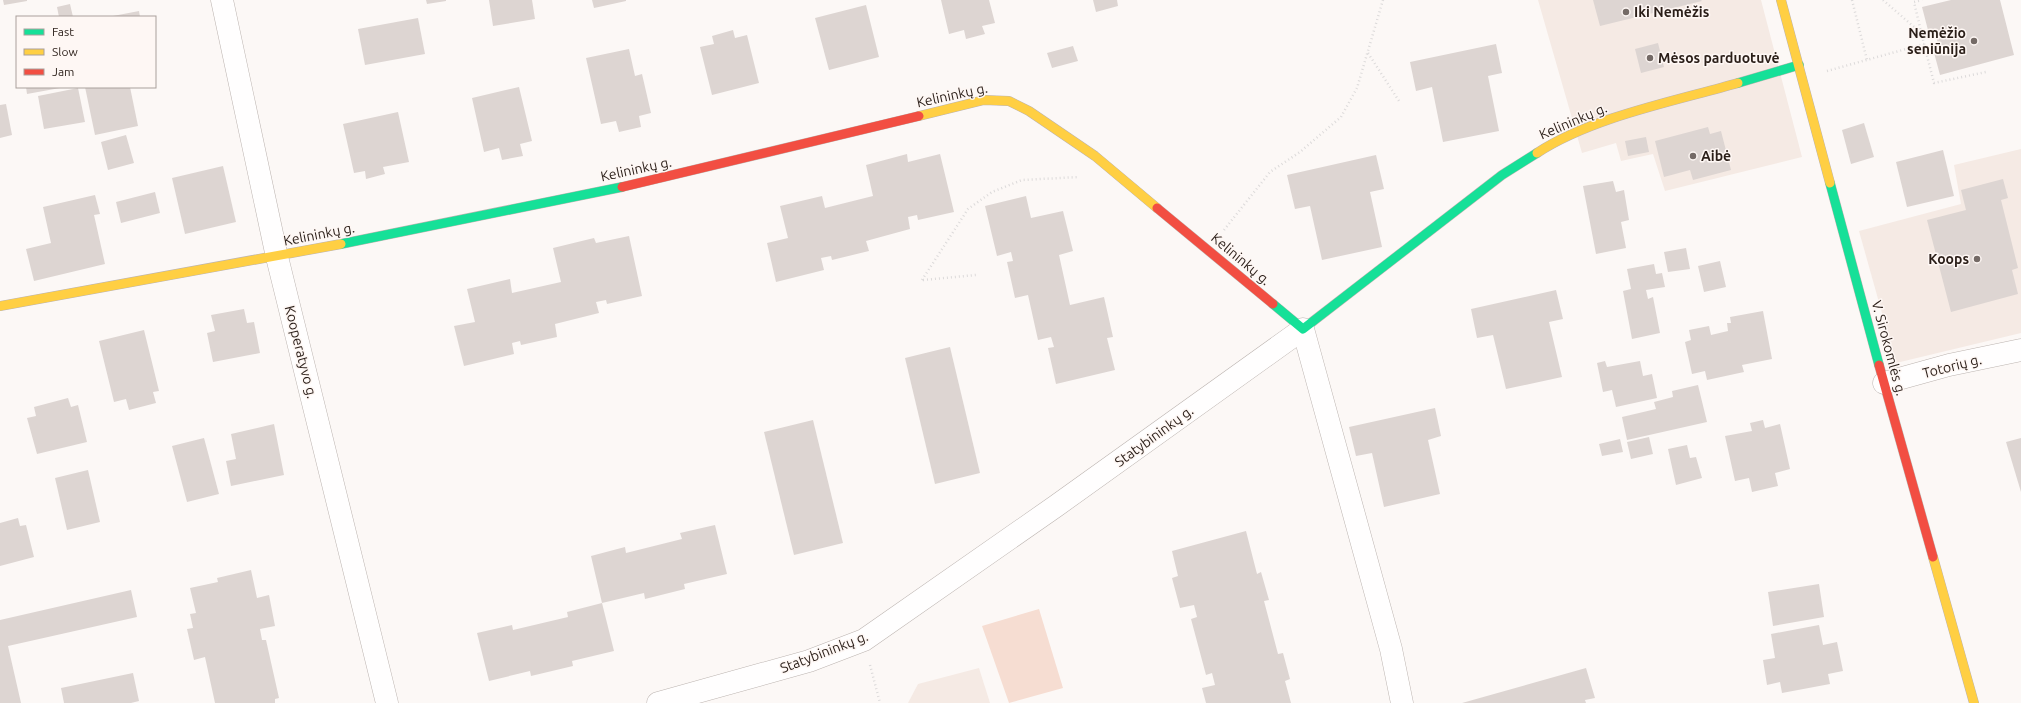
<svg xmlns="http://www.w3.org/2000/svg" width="2021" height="703" font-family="Ubuntu,sans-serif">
  <rect width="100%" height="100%" fill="#fcf8f6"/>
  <g fill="#f5eae4">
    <polygon points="1538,0 1761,0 1802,157 1665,191 1653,154 1621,161 1616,143 1582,153"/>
    <polygon points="2021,149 2021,333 1896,363 1859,231 1961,204 1954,165"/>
    <polygon points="979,668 990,703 908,703 918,684"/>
  </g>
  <polygon fill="#f6ddd2" points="1039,609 1063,688 1009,703 982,626"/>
  <g fill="#ddd5d2">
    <polygon points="3,0 27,0 27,1 4,5"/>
    <polygon points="426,0 446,0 446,1 427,4"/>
    <polygon points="489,0 532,0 535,19 493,26"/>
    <polygon points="592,0 626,0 626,1 594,8"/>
    <polygon points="941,0 989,0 995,23 982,26 985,34 966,39 964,30 949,34"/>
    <polygon points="1093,0 1117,0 1118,6 1096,12"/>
    <polygon points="1593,0 1701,0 1702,1 1600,26"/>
    <polygon points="1951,0 2000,0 2014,55 1940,75 1933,49 1939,48 1935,32 1929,34 1922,7"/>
    <polygon points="70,4 73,17 59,17 57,7"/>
    <polygon points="866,5 879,57 829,70 815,18"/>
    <polygon points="139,11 140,17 113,17 113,16"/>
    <polygon points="418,18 425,54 365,65 358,29"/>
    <polygon points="733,30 735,38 747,35 759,83 712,95 700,47 714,44 712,36"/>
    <polygon points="1658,43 1664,67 1641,73 1635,49"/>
    <polygon points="1496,44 1502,73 1488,76 1499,131 1443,142 1432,87 1416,91 1410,62"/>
    <polygon points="1073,46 1078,61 1052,68 1047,53"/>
    <polygon points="629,49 635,76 642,74 651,113 639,116 641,127 619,132 616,121 601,124 586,58"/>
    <polygon points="26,87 60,87 60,88 27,94"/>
    <polygon points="85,87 130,87 138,126 95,135"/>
    <polygon points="519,87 532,141 520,144 523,156 502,160 499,148 484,152 472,98"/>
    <polygon points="78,88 85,122 44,129 38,96"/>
    <polygon points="6,104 12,135 0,138 0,105"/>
    <polygon points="398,112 409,162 383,167 385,174 366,179 365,171 354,173 343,124"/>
    <polygon points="1864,123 1874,157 1851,164 1842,130"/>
    <polygon points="1708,127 1710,134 1721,131 1731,170 1693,180 1690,170 1664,177 1655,141"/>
    <polygon points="126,135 134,163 108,170 101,142"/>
    <polygon points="1646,137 1649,152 1628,156 1625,141"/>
    <polygon points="1943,150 1954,196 1907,207 1896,162"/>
    <polygon points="907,154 908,162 940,154 954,212 918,220 917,215 908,217 910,229 866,241 869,251 832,260 831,256 821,258 824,270 776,282 767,243 788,238 780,206 822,196 825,208 873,196 866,165"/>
    <polygon points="1376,155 1384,189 1370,192 1382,247 1322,260 1310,206 1295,209 1287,175"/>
    <polygon points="223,166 236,222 185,234 172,178"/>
    <polygon points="2003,179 2008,198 2001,200 2018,268 2012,270 2018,294 1951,312 1927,220 1966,210 1961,190"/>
    <polygon points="1613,181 1616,192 1624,190 1629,220 1621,222 1626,248 1596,254 1583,186"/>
    <polygon points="155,192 160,213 121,223 116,202"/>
    <polygon points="95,195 100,214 94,215 105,264 34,281 26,249 51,243 43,207"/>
    <polygon points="1026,196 1031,218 1063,211 1073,251 1059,255 1070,305 1104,297 1113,337 1107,338 1115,370 1056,384 1048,348 1054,347 1051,337 1038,340 1028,295 1015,298 1007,262 1013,261 1011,252 997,256 985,206"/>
    <polygon points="629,236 642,296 607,304 606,300 596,302 599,313 555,324 557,337 521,345 520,341 512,343 514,354 464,366 454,326 475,322 467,289 510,279 512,293 561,282 553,248 594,238 596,243"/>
    <polygon points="1686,248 1690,269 1668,272 1664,252"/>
    <polygon points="1720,261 1726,287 1704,292 1698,266"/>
    <polygon points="1654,264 1656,274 1662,273 1665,287 1646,290 1648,299 1653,297 1660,333 1632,339 1623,291 1631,289 1627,269"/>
    <polygon points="1556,290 1563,319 1549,322 1562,377 1506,389 1493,335 1477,338 1471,309"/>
    <polygon points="244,309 247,323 254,322 260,353 213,362 207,333 215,331 211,315"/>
    <polygon points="1763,311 1772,359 1742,365 1744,372 1707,380 1705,371 1692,374 1685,342 1691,340 1689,330 1709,326 1711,335 1728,331 1727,323 1731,323 1730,317"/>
    <polygon points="144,330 159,391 153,392 156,403 129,410 126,399 114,402 99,341"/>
    <polygon points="950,347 980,473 935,484 905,358"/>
    <polygon points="1605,361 1607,367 1640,361 1643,376 1652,374 1657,398 1616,407 1612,390 1603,392 1597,363"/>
    <polygon points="1698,385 1707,422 1627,440 1622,417 1656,409 1654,402 1673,397 1672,391"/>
    <polygon points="68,398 71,407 78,405 87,442 37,454 27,418 36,416 34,407"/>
    <polygon points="1435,408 1441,436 1428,440 1440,494 1384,507 1372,453 1356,456 1349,427"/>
    <polygon points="813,420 843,543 794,555 764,432"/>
    <polygon points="1763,420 1765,428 1780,424 1790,469 1775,473 1778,486 1752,492 1749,478 1735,481 1725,436 1752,431 1750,423"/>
    <polygon points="274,424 284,475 231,486 226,461 236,459 231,434"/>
    <polygon points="1649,437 1653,454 1631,459 1627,442"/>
    <polygon points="204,438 219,494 187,502 172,446"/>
    <polygon points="2021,438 2021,492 2006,442"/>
    <polygon points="1620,439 1623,452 1602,456 1599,444"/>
    <polygon points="1687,445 1690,458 1696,457 1702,478 1676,485 1668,449"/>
    <polygon points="88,470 100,522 67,530 55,478"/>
    <polygon points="18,518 20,526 26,525 34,557 0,566 0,523"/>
    <polygon points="715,525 727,574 684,584 685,589 645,599 644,593 602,603 614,651 572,661 573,666 531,676 530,671 489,681 477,633 512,625 513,630 568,617 567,612 602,603 591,556 625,547 626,553 682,539 680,533"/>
    <polygon points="1246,531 1257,574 1261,572 1269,600 1264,601 1278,654 1283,653 1290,679 1285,681 1291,703 1206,703 1202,688 1215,685 1212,673 1206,675 1191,619 1197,617 1194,605 1180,608 1172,578 1178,576 1172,551"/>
    <polygon points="251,570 257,598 269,595 275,626 260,629 262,640 266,640 279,698 275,699 275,703 215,703 205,657 194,660 187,629 193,628 190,614 196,613 190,588 218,582 217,578"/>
    <polygon points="1819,584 1824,617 1773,626 1768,592"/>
    <polygon points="131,590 137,617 8,646 21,703 0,703 0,620"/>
    <polygon points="1819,625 1823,645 1837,642 1843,671 1828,674 1830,684 1782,693 1780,682 1767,685 1763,660 1775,658 1771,634"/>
    <polygon points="1586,668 1595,698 1585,700 1586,703 1462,703"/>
    <polygon points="133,673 139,701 131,703 64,703 61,688"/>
  </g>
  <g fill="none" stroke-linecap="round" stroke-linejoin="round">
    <g stroke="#bcb4b0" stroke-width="23">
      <g id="street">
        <polyline points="222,0 277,257 387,703"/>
        <polyline points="1884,383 1949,365 2021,350"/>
        <polyline points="658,703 809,661 864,640 1056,506 1303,329 1391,649 1402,703"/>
      </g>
    </g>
    <g stroke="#bcb4b0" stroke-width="10">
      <g id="fast">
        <polyline points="1738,83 1799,65"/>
        <polyline points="1830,183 1879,365"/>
        <polyline points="341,244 622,187"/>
        <polyline points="1273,304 1303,329 1502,175 1537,153"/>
      </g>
    </g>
    <g stroke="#bcb4b0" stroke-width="10">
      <g id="slow">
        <polyline points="1781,0 1830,183"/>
        <polyline points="919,116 984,100 1009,101 1029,111 1095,156 1157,208"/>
        <path d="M1537,153c55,-36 138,-52 201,-70"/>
        <polyline points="0,306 341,244"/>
        <polyline points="1933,557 1974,703"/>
      </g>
    </g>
    <g stroke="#bcb4b0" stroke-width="10">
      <g id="jam">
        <polyline points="622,187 919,116"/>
        <polyline points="1157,208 1273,304"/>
        <polyline points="1879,365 1933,557"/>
      </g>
    </g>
    <g stroke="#dcdada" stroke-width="2.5" stroke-dasharray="1 3" stroke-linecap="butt">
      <polyline points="1852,0 1867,60"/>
      <polyline points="1883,0 1921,33"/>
      <polyline points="1924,44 1934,83 1986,72"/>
      <polyline points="1368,53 1399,101"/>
      <polyline points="1827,71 1924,44 1914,2 1922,0"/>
      <polyline points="1224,230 1270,172 1300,152 1341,117 1357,88 1383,0"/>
      <polyline points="922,280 968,209 992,192 1022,180 1079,177"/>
      <polyline points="923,280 976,275"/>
      <polyline points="870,665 880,703"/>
    </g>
    <use href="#street" stroke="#fffefe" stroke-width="22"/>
    <use href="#fast" stroke="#16e098" stroke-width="9"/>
    <use href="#slow" stroke="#ffcf43" stroke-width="9"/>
    <use href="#jam" stroke="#f24e42" stroke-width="9"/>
  </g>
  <g fill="#746a66" stroke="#fef7f4" stroke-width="1.5">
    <circle cx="1626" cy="12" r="4"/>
    <circle cx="1974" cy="41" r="4"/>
    <circle cx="1650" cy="58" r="4"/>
    <circle cx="1693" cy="156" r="4"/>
    <circle cx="1977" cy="259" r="4"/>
  </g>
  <g text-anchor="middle" stroke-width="3" stroke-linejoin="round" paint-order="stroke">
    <g font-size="14" font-weight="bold" fill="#2a1e18" stroke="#fef7f4" text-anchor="start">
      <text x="1634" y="17">Iki Nemėžis</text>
      <text x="1966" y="38" text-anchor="end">Nemėžio<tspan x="1966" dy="16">seniūnija</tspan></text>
      <text x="1658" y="63">Mėsos parduotuvė</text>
      <text x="1701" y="161">Aibė</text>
      <text x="1969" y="264" text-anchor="end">Koops</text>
    </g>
    <g font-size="14" fill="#2a1e18" stroke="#fef7f4">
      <text transform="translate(952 95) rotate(-12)" y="5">Kelininkų g.</text>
      <text transform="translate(1573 121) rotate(-23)" y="5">Kelininkų g.</text>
      <text transform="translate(636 169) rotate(-12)" y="5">Kelininkų g.</text>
      <text transform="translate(319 234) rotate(-11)" y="5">Kelininkų g.</text>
      <text transform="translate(1241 259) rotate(40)" y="5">Kelininkų g.</text>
      <text transform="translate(1889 348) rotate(75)" y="5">V. Sirokomlės g.</text>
      <text transform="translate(301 352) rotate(76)" y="5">Kooperatyvo g.</text>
      <text transform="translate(1952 366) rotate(-14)" y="5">Totorių g.</text>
      <text transform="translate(1154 436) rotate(-36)" y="5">Statybininkų g.</text>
      <text transform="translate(824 652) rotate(-21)" y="5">Statybininkų g.</text>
    </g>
  </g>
  <rect x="16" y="16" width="140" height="72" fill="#fef7f4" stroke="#a9a09c"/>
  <rect x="24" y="29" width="20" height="6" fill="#16e098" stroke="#a9a09c"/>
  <text x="52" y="36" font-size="12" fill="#2a1e18">Fast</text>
  <rect x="24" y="49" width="20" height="6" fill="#ffcf43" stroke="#a9a09c"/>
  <text x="52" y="56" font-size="12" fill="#2a1e18">Slow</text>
  <rect x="24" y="69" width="20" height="6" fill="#f24e42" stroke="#a9a09c"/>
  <text x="52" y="76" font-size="12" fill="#2a1e18">Jam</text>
</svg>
